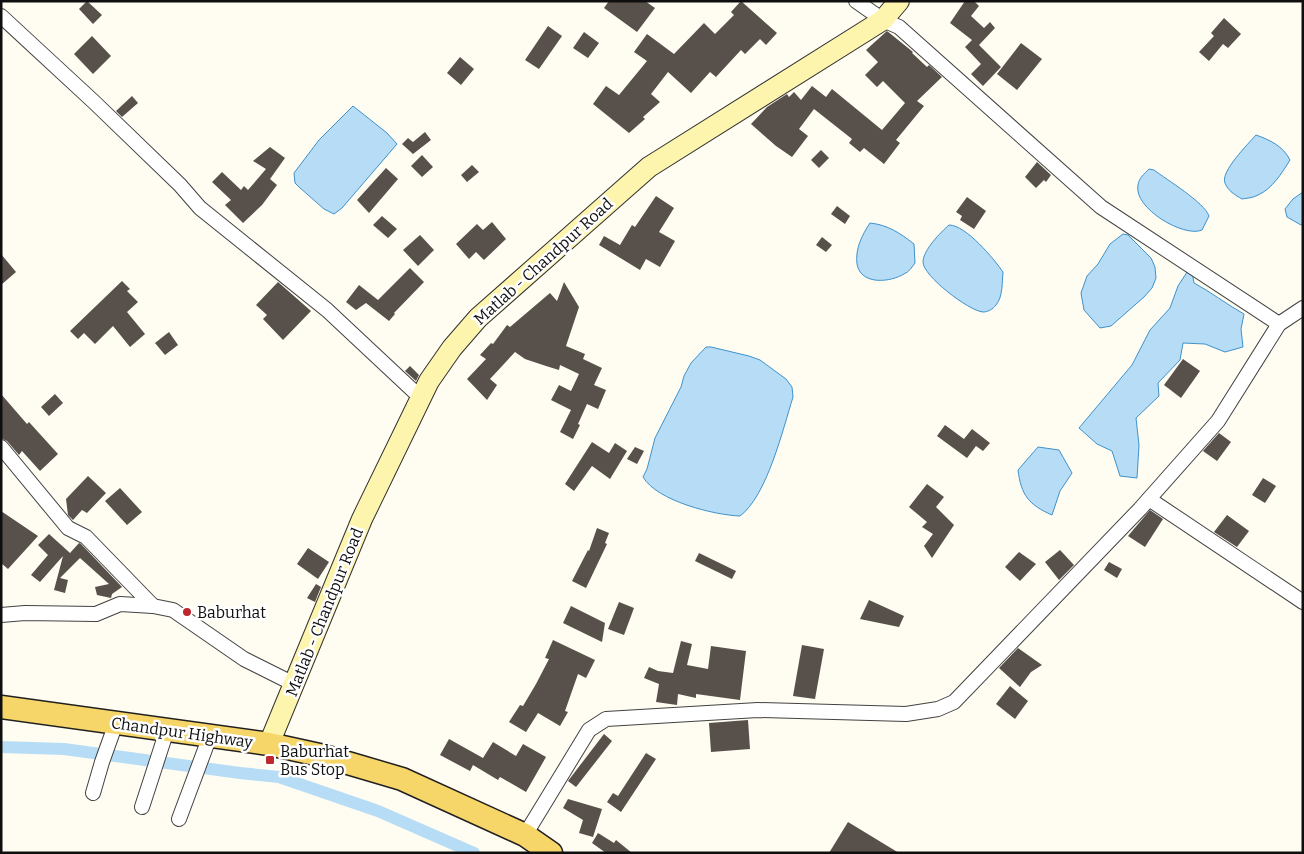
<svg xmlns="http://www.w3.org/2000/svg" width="1304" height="854" font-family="Bitter,serif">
  <rect width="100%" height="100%" fill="#fffcf1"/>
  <g fill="#b6ddf5" stroke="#3e92cb">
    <polygon points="353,106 387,133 397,144 342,208 334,214 324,209 299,187 295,183 294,173 319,140"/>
    <path d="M1256,135c14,5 27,11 34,25 -8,13 -18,29 -32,35 -5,3 -11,3 -16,4 -7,-4 -14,-8 -17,-16 -5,-11 23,-39 31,-48z"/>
    <path d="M1149,169l5,1c13,10 50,32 55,46l-7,14c-18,8 -69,-22 -64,-45 1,-7 6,-11 11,-16z"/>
    <polygon points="1303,192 1303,224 1301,225 1287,217 1285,209 1293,199"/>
    <path d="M870,223c18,2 30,10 44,21l1,19c-3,4 -6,9 -11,11 -13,8 -43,12 -47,-10 -2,-15 5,-29 13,-41z"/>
    <path d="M949,225c17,0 45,34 54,47 -1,10 0,25 -7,33 -3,4 -8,7 -13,7 -14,-1 -60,-36 -60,-50 0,-12 18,-30 26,-37z"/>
    <polygon points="1123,234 1128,235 1151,258 1155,267 1156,278 1152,288 1144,297 1111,326 1100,328 1084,310 1081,293 1087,276 1098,264 1110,244"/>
    <path d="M1191,266l3,17c17,9 32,21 50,31l-3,15 2,18 -18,5 -20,-8 -22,-1 -3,17 -22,23 1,13 -23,22 3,27 -2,33 -17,-2 -8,-25 -15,-7 -18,-16 53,-63 18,-35 20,-22 8,-22z"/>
    <path d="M706,347h5l38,9 11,4 26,19 6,8 1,10c-10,32 -26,99 -53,119 -26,-1 -83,-15 -97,-39l4,-8 8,-31 26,-51 3,-11 7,-13z"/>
    <path d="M1038,447l21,3 13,23 -12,18 -8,24c-23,-10 -31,-20 -34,-45z"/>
  </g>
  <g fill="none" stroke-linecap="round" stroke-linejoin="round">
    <polyline stroke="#b6ddf5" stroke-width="12" points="1,747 64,749 240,773 279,777 378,811 474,853"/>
  </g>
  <g fill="#57504b">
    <polygon points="87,1 102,15 93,24 79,9"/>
    <polygon points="609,1 645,1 655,8 637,32 604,8"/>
    <polygon points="741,1 777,33 766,45 760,39 745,54 741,50 716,77 710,72 691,93 668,72 651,94 660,102 643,117 645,119 629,133 593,104 606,86 619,95 647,61 634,52 647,34 674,54 704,23 715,34 734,15 731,12"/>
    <polygon points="965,1 974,1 979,6 971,16 984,28 990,22 995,28 979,45 1001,67 983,86 971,74 981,64 965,47 972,40 950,23"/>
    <polygon points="1224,18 1241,34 1228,48 1223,44 1209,61 1199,52 1214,36 1211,33"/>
    <polygon points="548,26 562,36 539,69 525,60"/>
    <polygon points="887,31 913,52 912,53 927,67 929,65 942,77 917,101 924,106 896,140 900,143 884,164 864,148 860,152 849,143 852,139 814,109 799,129 808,136 792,157 776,146 751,124 767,107 787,94 789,97 794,92 801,100 812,86 826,97 832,89 882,130 905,103 883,81 877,87 865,75 878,62 866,50"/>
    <polygon points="584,32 599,43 588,58 573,48"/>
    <polygon points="92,36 111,56 93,74 74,54"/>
    <polygon points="1021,43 1042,59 1017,90 997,74"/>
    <polygon points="460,57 474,69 461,85 447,73"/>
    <polygon points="132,96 138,103 122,117 116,111"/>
    <polygon points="425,132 431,140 413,154 402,144 408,138 413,142"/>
    <polygon points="270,147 285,158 270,179 277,185 262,205 243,223 225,205 231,200 212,182 222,172 241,190 244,186 248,190 266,169 253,161"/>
    <polygon points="821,150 829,158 819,168 811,160"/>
    <polygon points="422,155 433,167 422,177 411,166"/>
    <polygon points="1037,162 1051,175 1046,182 1044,180 1036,188 1025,177"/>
    <polygon points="472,165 479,172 467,182 461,175"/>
    <polygon points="386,168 398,179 369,213 357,200"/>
    <polygon points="656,196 674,208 659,232 675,241 660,267 646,259 640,270 599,245 604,236 620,245 632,225 635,227"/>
    <polygon points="967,197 986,211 974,229 960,220 962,216 956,212"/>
    <polygon points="837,206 850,216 845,224 831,214"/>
    <polygon points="382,216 397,229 388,238 373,225"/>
    <polygon points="492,222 506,239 484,260 476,252 469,259 456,244 477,224 483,230"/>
    <polygon points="420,235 434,250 418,266 403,250"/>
    <polygon points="822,237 832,245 826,252 816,245"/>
    <polygon points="1,254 16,272 1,285"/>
    <polygon points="410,268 424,282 394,313 395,314 389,321 366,303 356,310 346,302 359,285 378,300"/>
    <polygon points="122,281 130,289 127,291 138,302 127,312 145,334 130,347 113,326 95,344 84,333 78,339 70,331"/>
    <polygon points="278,282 311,311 283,340 263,319 267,315 256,305"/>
    <polygon points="564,282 579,307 566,346 585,354 583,359 602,368 594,385 606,390 598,409 587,404 578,424 580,425 573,439 560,432 571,410 551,400 559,385 571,391 579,374 560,365 559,370 546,366 525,359 515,352 490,379 497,385 487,400 467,379 486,359 480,355 491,343 493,344 507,325 510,327 550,293 557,301"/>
    <polygon points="169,332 178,345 165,355 155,343"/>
    <polygon points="1183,359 1200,371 1181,398 1164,385"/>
    <polygon points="410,366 419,375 416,381 405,371"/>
    <polygon points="1,394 27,424 29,422 58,454 40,471 22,451 19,455 7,441 1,438"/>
    <polygon points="55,394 63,403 49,416 41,407"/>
    <polygon points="945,425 964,439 972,429 990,443 983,451 976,446 967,458 937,436"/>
    <polygon points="1219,433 1231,442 1217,461 1203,451"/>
    <polygon points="592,442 609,453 615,443 627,451 610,479 592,466 574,491 565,484"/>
    <polygon points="635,447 644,451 637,464 627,459"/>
    <polygon points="88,476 106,493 87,513 82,510 73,520 68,515 66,499"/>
    <polygon points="1263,478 1276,486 1265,503 1252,495"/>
    <polygon points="927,484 944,497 936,507 954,525 932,558 924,546 933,534 922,527 927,522 909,507"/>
    <polygon points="120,488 142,512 127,525 105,501"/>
    <polygon points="1150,510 1163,519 1145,547 1128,536"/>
    <polygon points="1,511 38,536 8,569 1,563"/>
    <polygon points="1227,515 1249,531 1237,547 1214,532"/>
    <polygon points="597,528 609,533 605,543 607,544 586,588 572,581 588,550 589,551"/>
    <polygon points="49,534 70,553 79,543 81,544 122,587 112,594 111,598 97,595 95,587 109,584 80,558 60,578 68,580 65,593 54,590 63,556 40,582 31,575 48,555 38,545"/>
    <polygon points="308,548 329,562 318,579 297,564"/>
    <polygon points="1060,550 1074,565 1059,580 1045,562"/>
    <polygon points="1019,552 1036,564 1020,581 1005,567"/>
    <polygon points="699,553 736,571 732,579 695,561"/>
    <polygon points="1109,562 1122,569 1117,578 1104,570"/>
    <polygon points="316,584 321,587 315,602 307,598"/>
    <polygon points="869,600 904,616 899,627 860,619"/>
    <polygon points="619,602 634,608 624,635 608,629"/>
    <polygon points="571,606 605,623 602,642 563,623"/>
    <polygon points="553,640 595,660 586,678 578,674 565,711 568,712 560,726 538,713 526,732 509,722 520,705 523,706 536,684 549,659 545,658"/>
    <polygon points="681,641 692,644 687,665 708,669 711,646 746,651 740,700 696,694 696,698 678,694 677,705 656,702 659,684 644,678 649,667 658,671 673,673"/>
    <polygon points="802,645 824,649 815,699 793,696"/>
    <polygon points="1018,648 1042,665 1031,672 1020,687 999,668"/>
    <polygon points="1010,686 1028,701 1015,719 996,704"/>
    <polygon points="748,720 750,749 711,752 709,723"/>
    <polygon points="604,734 612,741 576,787 568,781"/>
    <polygon points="449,739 483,758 493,742 516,756 523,744 546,757 526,792 500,777 498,780 473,765 470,771 440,755"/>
    <polygon points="646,753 656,759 621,812 607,802 613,793 618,796"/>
    <polygon points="568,799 602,809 593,837 579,833 583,820 563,808"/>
    <polygon points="848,822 899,853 829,853"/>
    <polygon points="598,833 614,843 616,840 632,853 606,853 592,843"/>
  </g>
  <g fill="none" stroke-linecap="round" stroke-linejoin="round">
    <g stroke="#424242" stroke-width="16">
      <g id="street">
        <polyline points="856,1 883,20 899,27 1101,207 1279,324"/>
        <polyline points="1,16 94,102 180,185 200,208 327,310 421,398"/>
        <polyline points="1,447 68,528 86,537 153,606"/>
        <polyline points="1149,499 1303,602"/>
        <polyline points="1,615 25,613 96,614 120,604 153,606 173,610 244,659 294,684"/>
        <polyline points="93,793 102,762 116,723"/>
        <polyline points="142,807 167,730"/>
        <polyline points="179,819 210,736"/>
        <polyline points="525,835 589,730 606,719 758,710 906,714 938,709 954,702 1140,509 1218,421 1279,324 1303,308"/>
      </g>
    </g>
    <g stroke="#313131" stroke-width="22">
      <polyline id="secondary" points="269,744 362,519 429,381 452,348 478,318 649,167 883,20 899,1"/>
    </g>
    <g stroke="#202020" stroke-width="25">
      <polyline id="primary" points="1,707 269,744 324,756 402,779 525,835 551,853"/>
    </g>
    <use href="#street" stroke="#fff" stroke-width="14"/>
    <use href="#secondary" stroke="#fdf5ad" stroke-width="20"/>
    <use href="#primary" stroke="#f6d569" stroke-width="22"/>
  </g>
  <g fill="#bd282f" stroke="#fff" stroke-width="2">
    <circle cx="187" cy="612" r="5"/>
    <rect x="265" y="755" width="10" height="10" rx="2.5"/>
  </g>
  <g text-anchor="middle" stroke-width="5" stroke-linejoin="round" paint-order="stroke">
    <g font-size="16" fill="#0f0f0f" stroke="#fff">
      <text transform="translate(543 261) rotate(-42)" y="6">Matlab - Chandpur Road</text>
      <text transform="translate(324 612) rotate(-68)" y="6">Matlab - Chandpur Road</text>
      <text transform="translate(182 732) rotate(8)" y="6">Chandpur Highway</text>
    </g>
    <g font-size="16" fill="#0f0f0f" stroke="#fff" text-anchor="start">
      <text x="197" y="618">Baburhat</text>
      <text x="280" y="757">Baburhat<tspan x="280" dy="18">Bus Stop</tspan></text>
    </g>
  </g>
  <rect width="1304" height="854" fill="none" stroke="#0f0f0f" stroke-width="5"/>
</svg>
